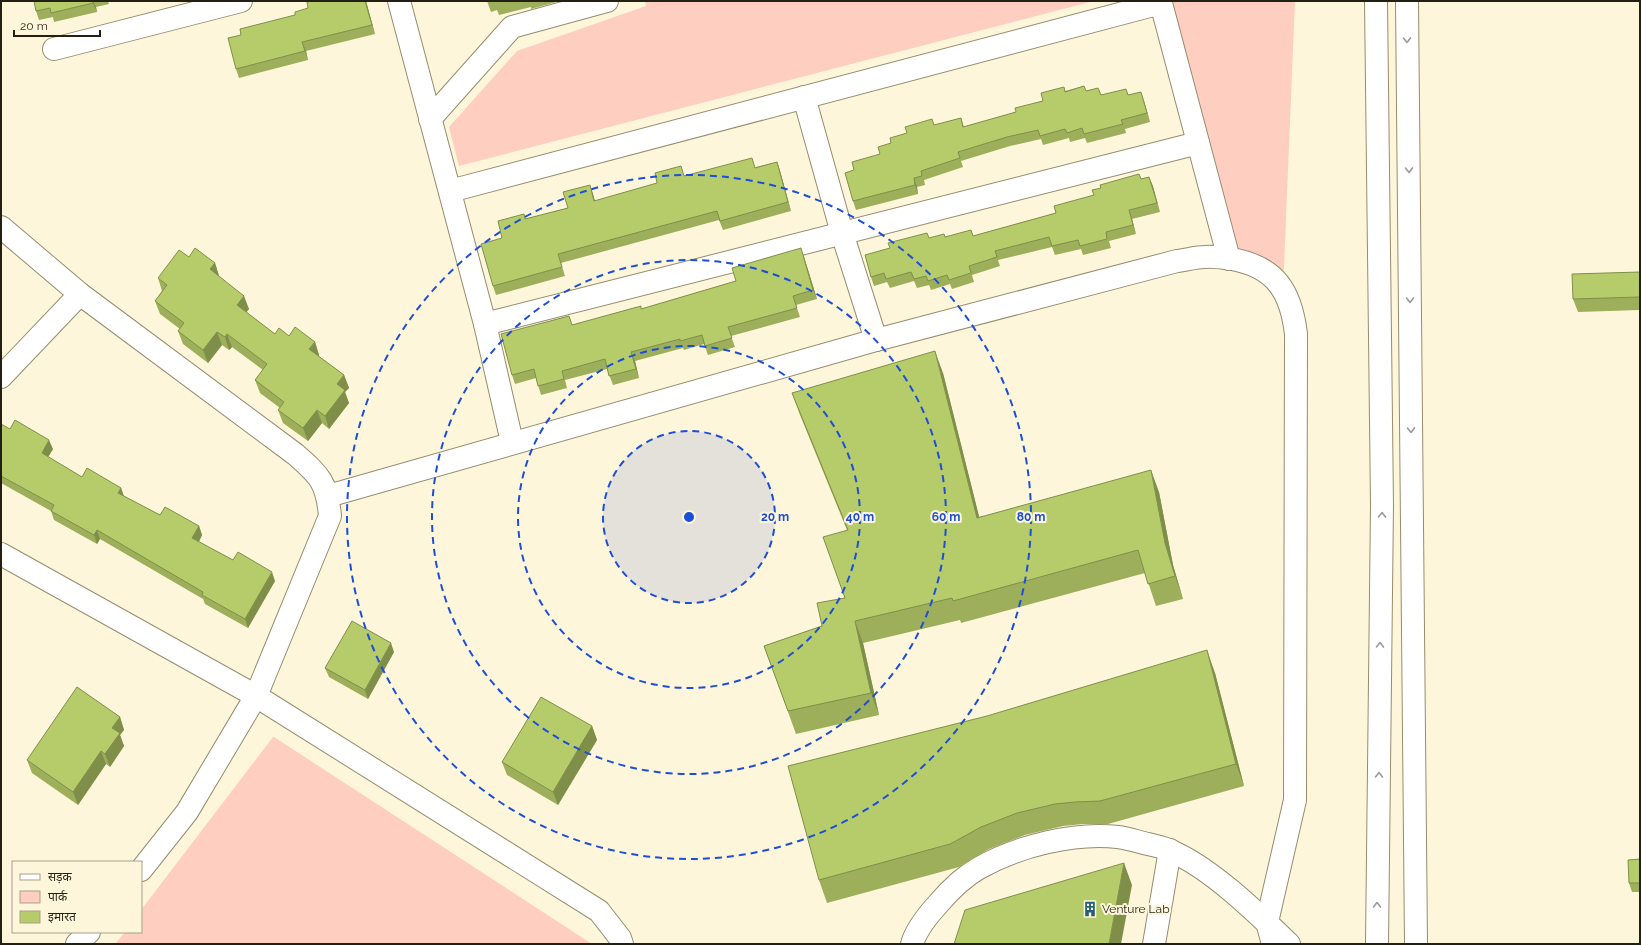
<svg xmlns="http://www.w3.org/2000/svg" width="1641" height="945" font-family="Raleway,'Noto Sans Devanagari',sans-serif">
  <rect width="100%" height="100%" fill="#fef6db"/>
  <g fill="#fecec0">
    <polygon points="645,1 1094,1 459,166 449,127 517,51 646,6"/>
    <polygon points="1171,1 1295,1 1283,290 1227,251"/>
    <polygon points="273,737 274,737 592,944 115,944 125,932 141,932 141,910"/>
  </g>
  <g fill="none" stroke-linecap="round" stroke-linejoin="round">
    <g stroke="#968c6e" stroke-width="24">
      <g id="minor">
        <polyline points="399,1 485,324 512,442"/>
        <polyline points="1376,1 1382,505 1377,944"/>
        <polyline points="1407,1 1416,944"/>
        <polyline points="54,49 241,1"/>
        <polyline points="804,97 842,233 876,340"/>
        <polyline points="430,119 512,27 607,1"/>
        <polyline points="450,191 1161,3 1229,259"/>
        <path d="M1,227l79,67 215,160c25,22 32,28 35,62l-74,180 -69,116 -46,58"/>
        <polyline points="485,324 1198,143"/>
        <polyline points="1,377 80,294"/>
        <path d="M328,496l548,-156 301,-79c9,-1 19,-4 28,-4 8,-1 19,1 27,2 44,8 59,33 64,75l-1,466 -28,122 6,22"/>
        <polyline points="1,554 256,696 599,911 620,938 622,944"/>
        <polyline points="77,944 89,932"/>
        <path d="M912,944c4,-14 16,-29 26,-40 12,-14 25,-27 41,-36 39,-22 95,-36 139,-31 10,1 20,5 30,7 7,2 16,3 23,7 40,17 86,62 118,93"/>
        <polyline points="1154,944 1170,850"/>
      </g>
    </g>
    <use href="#minor" stroke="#fff" stroke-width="22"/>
  </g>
  <g fill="#9daf5b">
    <polygon points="34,1 108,1 109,4 96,7 97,12 54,22 53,17 39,20 36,11"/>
    <polygon points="312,1 366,1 375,34 306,51 308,60 239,78 236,69 241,35 295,15 308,8"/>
    <polygon points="487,1 560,1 531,9 531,7 499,15 497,10 491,12"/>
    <polygon points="1084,86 1086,91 1098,88 1101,95 1128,95 1144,101 1150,122 1125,129 1126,133 1087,143 1085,138 1070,142 1069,138 1043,145 1041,139 1010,146 961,161 963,167 924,180 925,185 917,187 918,194 856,210 853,201 854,170 880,154 891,143 935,125 961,118 964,127 1016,112 1065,91"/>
    <polygon points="777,162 780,171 791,211 723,230 719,220 561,263 565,276 496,295 493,286 502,238 524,214 526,219 568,208 590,185 595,201 756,167"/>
    <polygon points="1149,177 1160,212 1132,219 1136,234 1109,241 1111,248 1083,255 1081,249 1055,255 1052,247 998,260 1000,266 972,275 974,282 952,289 950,284 931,290 929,285 917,288 914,281 890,288 887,282 874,286 871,277 929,238 973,236 1056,213 1094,195 1101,188"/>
    <polygon points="189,257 215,263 219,276 249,309 246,312 275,334 315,342 319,355 318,356 344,375 349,388 345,392 349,403 329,429 322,423 308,441 283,423 278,410 280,408 260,393 255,380 263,370 232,347 229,350 222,345 208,363 183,344 178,331 180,329 160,314 155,301 162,291 158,278"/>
    <polygon points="804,257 817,299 796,305 800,317 731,336 735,347 708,355 704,344 684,350 683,348 635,361 639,378 613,385 607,369 565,380 567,388 541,395 536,378 515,384 512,375 572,325 642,309 736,281"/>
    <polygon points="1640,272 1640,310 1578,312 1573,299"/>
    <polygon points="943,373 979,517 1159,492 1173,565 1183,599 1156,606 1145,573 961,623 960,620 863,643 879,715 796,734 764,646 822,626 845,598 847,530 800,415 792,393"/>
    <polygon points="1,425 53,449 48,457 82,477 121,488 124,496 160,515 199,526 202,535 199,542 233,560 275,581 248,628 205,604 203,599 100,539 97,544 54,520 51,511 1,483"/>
    <polygon points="394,652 368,699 329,677 325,668"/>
    <polygon points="1215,673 1244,786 1108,824 1083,824 1063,826 1025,835 989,849 959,867 827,903 819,880"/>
    <polygon points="120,717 124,730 120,735 124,746 110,767 106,764 78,805 32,773 27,760"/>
    <polygon points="592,726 597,740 558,805 507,775 502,762"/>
    <polygon points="1640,859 1640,892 1632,892 1629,883"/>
  </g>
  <g fill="#7f8f4a">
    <polygon points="93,1 96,7 97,12 93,3"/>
    <polygon points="365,1 366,1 375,34 372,25"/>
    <polygon points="302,42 306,51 308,60"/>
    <polygon points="1141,92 1144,101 1150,122 1147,113"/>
    <polygon points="777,162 780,171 791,211 788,202"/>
    <polygon points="1149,177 1153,186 1160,212 1157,203"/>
    <polygon points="914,178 917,187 918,194 915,185"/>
    <polygon points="590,185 593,194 597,210 594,201"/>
    <polygon points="1129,210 1132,219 1136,234 1133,225"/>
    <polygon points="801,248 804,257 817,299 813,290"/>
    <polygon points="215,263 219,276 214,282 210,269"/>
    <polygon points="244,296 249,309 242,318 237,305"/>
    <polygon points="217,332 222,345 208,363 203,350"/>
    <polygon points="227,334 232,347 229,350 225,337"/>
    <polygon points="315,342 319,355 314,362 309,349"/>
    <polygon points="935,351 943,373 985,540 977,518"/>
    <polygon points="631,352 635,361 639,378 636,369"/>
    <polygon points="344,375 349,388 345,392 349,403 329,429 325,416 337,384"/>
    <polygon points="317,410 322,423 308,441 303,428"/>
    <polygon points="49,440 53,449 45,462 42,453"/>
    <polygon points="1151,470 1159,492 1173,565 1183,599 1175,576 1165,543"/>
    <polygon points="121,488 124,497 118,493"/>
    <polygon points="199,526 202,535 196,547 192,538"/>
    <polygon points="97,530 100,539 97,544 94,535"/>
    <polygon points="272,572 275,581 248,628 245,619"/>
    <polygon points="855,621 863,643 879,715 871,693"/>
    <polygon points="391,643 394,652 368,699 365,690"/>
    <polygon points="1207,650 1215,673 1244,786 1236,764"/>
    <polygon points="120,717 124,730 120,735 124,746 110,767 105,754 112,728"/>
    <polygon points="592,726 597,740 558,805 553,792"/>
    <polygon points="101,751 106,764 78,805 73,792"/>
    <polygon points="1124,863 1132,885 1121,944 1109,944"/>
  </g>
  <g fill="#b6cc6a" stroke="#7f8f4a">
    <polygon points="34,1 93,1 93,3 51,13 50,8 36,11"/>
    <polygon points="312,1 365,1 372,25 302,42 305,51 236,69 228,38 241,35 240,29 295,15 295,12 308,8 307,2"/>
    <polygon points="1084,86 1086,91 1098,88 1101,95 1126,89 1128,95 1141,92 1147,113 1121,120 1123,124 1084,134 1082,128 1067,133 1065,129 1040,136 1038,130 1007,137 958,152 960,158 921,171 922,176 914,178 915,185 853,201 845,173 854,170 852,162 880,154 878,147 891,143 890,138 907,133 905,127 932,119 934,125 961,118 963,127 1016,112 1015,108 1043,101 1041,93 1064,87 1065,92"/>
    <polygon points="752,158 755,168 777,162 788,202 720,221 717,211 558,254 562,267 493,286 481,244 502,238 498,221 524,214 525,219 568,208 563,192 590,185 594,201 657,183 655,173 681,166 684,176"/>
    <polygon points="1139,174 1141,179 1149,177 1157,203 1129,210 1133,225 1106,232 1107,239 1080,246 1078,240 1052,246 1049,237 995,251 997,257 969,266 971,273 949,280 947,275 928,281 926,276 914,279 911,272 886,279 884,273 871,277 865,255 890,248 888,243 927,233 929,238 944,234 945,237 971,230 973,236 1056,213 1054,206 1094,195 1092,190 1101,188 1100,185"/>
    <polygon points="195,248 215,263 210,269 244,296 237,305 275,334 279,328 289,336 295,327 315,342 309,349 344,375 337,384 345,390 325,416 317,410 303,428 278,410 284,402 255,380 267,364 227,334 225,337 217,332 203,350 178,331 184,323 155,301 167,285 158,278 179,250 189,257"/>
    <polygon points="801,248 813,290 793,296 797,308 728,327 732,338 705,346 702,335 680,341 680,339 631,352 636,369 609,376 605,359 562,371 564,379 538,386 534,369 512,375 501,334 569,316 572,325 641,306 641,309 736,281 732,268"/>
    <polygon points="1640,272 1640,297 1573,299 1572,274"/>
    <polygon points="935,351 977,518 1151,470 1165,543 1175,576 1148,584 1138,550 953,601 952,598 855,621 871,693 788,711 764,646 822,626 817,603 845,598 823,537 848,530 792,393"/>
    <polygon points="15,420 49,440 42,453 82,477 87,468 121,488 118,493 160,515 165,507 199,526 192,538 233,560 238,552 272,572 245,619 202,595 203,592 97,530 94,535 51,511 54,505 1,476 1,424 10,429"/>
    <polygon points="352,621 391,643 365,690 325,668"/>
    <polygon points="1207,650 1236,764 1100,801 1075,802 1055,804 1017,813 981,827 950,844 819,880 788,766 987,716"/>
    <polygon points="77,687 120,717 112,728 120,733 105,754 101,751 73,792 27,760"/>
    <polygon points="541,697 592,726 553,792 502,762"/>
    <polygon points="1640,859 1640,883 1629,883 1628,860"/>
    <polygon points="1124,863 1109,944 954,944 965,910"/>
  </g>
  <defs><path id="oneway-chevron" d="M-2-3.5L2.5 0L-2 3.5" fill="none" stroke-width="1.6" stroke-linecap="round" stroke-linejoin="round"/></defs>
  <g stroke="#9c9a95">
    <use href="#oneway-chevron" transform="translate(1407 40) rotate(89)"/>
    <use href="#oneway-chevron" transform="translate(1409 170) rotate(89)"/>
    <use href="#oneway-chevron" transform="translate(1410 300) rotate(89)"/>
    <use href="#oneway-chevron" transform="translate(1411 430) rotate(89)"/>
    <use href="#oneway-chevron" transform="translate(1382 515) rotate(-89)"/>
    <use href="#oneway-chevron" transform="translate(1380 645) rotate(-89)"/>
    <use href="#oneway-chevron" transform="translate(1379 775) rotate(-89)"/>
    <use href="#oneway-chevron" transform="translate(1377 905) rotate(-89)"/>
  </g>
  <circle cx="689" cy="517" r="86" fill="#1d4ed8" fill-opacity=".12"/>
  <g fill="none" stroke="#1d4ed8" stroke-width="2" stroke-dasharray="7 5">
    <circle cx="689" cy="517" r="86"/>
    <circle cx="689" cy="517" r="171"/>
    <circle cx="689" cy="517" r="257"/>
    <circle cx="689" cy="517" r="342"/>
  </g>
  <defs>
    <g id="building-bare" transform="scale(1.2)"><path d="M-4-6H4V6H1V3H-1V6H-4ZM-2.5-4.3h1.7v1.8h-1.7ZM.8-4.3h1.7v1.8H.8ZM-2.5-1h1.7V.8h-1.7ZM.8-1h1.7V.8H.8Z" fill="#27607a" stroke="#fef6db" stroke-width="2.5" paint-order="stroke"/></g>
  </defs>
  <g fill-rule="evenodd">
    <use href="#building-bare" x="1090" y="909"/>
  </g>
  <g text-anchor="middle" stroke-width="4" stroke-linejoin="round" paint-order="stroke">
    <g font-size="12" fill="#241f13" stroke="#fef6db" text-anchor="start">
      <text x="1102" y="913">Venture Lab</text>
    </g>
  </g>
  <circle cx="689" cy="517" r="6" fill="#1d4ed8" stroke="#fef6db" stroke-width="2"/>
  <g font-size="12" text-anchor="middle" font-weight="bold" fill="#1d4ed8" stroke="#fef6db" stroke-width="4" stroke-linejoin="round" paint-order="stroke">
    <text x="775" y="521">20 m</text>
    <text x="860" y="521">40 m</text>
    <text x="946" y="521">60 m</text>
    <text x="1031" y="521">80 m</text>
  </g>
  <rect width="1641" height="945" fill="none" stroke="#241f13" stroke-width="4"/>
  <rect x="12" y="861" width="130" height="72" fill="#fef6db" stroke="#a7a08b"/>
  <rect x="20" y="874" width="20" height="6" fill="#ffffff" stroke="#a7a08b"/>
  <text x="48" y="881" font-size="12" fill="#241f13">सड़क</text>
  <rect x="20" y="891" width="20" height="12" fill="#fecec0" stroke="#a7a08b"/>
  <text x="48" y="901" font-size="12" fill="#241f13">पार्क</text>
  <rect x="20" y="911" width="20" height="12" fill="#b6cc6a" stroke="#a7a08b"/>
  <text x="48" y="921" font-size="12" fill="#241f13">इमारत</text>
  <path d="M14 30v6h86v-6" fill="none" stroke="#241f13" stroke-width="2"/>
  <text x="20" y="30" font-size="12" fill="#241f13" stroke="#fef6db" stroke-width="3" paint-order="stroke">20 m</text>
</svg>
